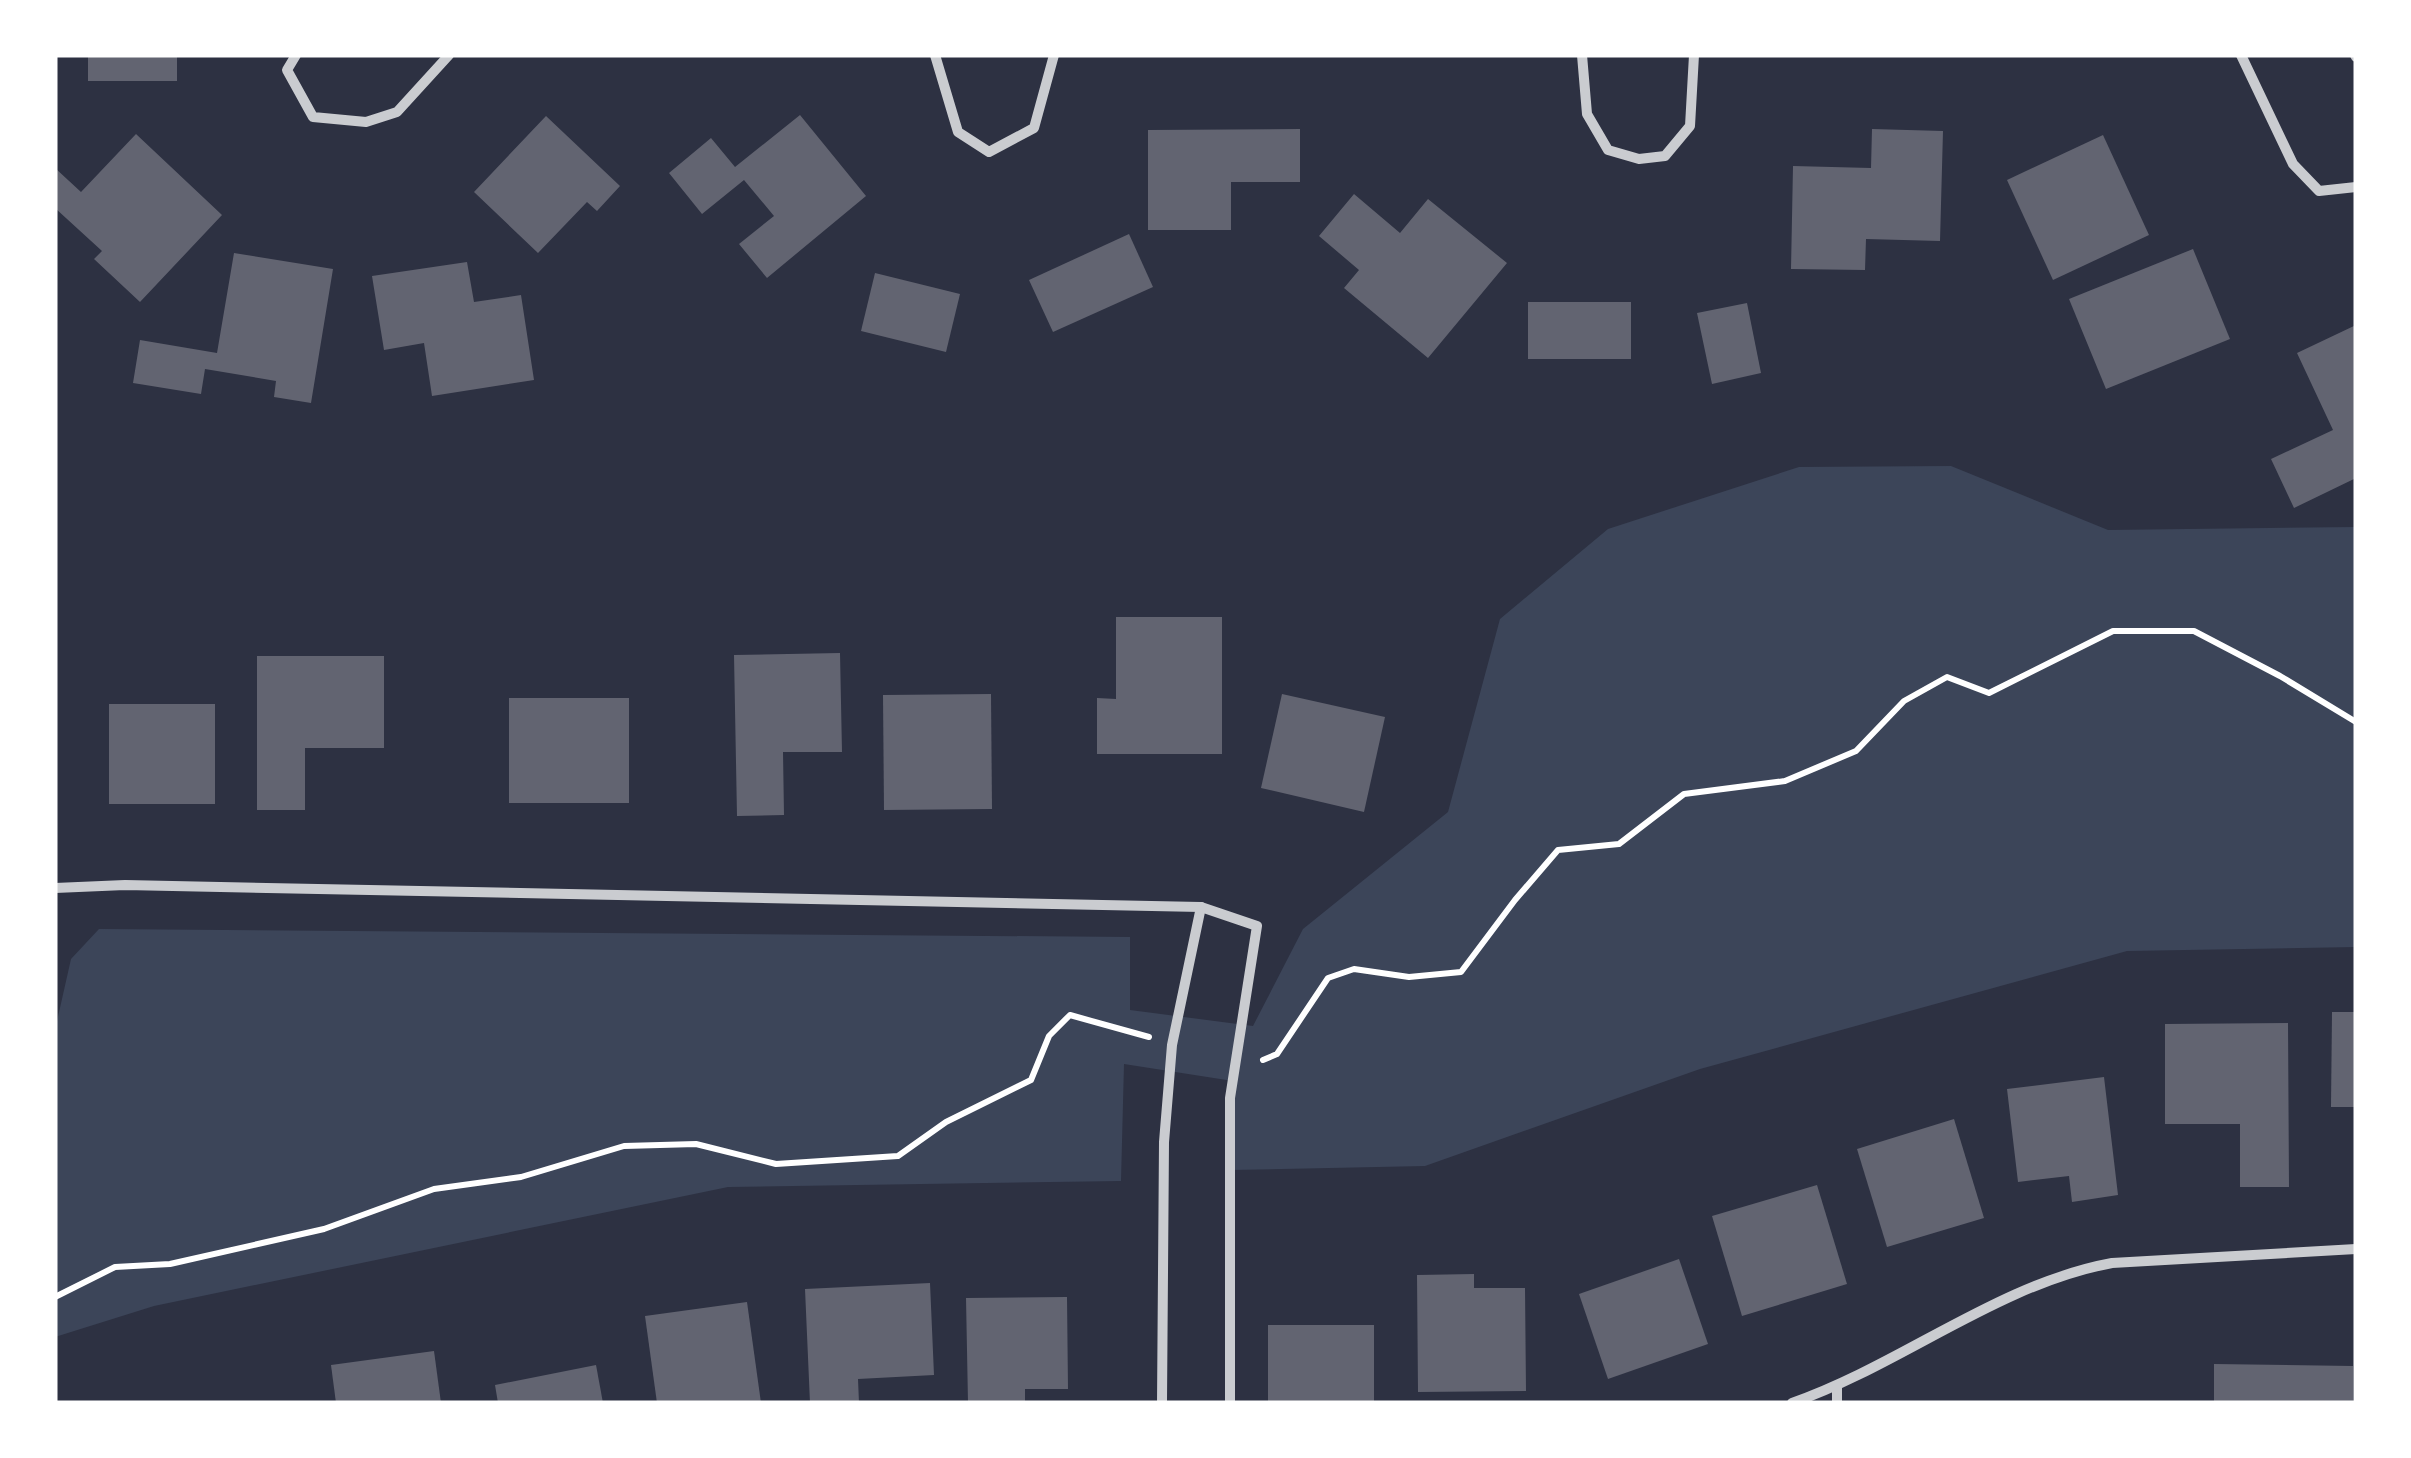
<svg xmlns="http://www.w3.org/2000/svg" width="2411" height="1458" font-family="Literata,serif">
  <rect width="100%" height="100%" fill="#2d3142"/>
  <polygon fill="#3c4559" points="1951,466 2108,530 2356,527 2356,947 2127,951 1700,1069 1425,1166 1230,1170 1233,1081 1124,1064 1121,1181 728,1187 154,1306 55,1337 55,1030 71,959 99,929 1130,937 1130,1010 1253,1026 1303,929 1448,812 1500,619 1608,529 1799,467"/>
  <g fill="#626471">
    <rect x="88" y="55" width="89" height="26"/>
    <polygon points="800,115 866,196 767,278 739,244 774,216 744,180 702,214 669,173 711,138 735,167"/>
    <polygon points="546,116 620,186 597,211 587,202 538,253 474,192"/>
    <polygon points="1300,129 1300,182 1231,182 1231,230 1148,230 1148,130"/>
    <polygon points="1872,129 1943,131 1940,241 1866,239 1865,270 1791,269 1793,166 1871,168"/>
    <polygon points="136,134 222,215 140,302 94,259 102,251 55,208 55,168 81,192"/>
    <polygon points="2103,135 2149,235 2053,280 2007,180"/>
    <polygon points="1354,194 1400,233 1428,199 1507,263 1428,358 1344,288 1359,270 1319,236"/>
    <polygon points="1129,234 1153,287 1053,332 1029,280"/>
    <polygon points="2193,249 2230,339 2106,389 2069,299"/>
    <polygon points="234,253 333,269 311,403 274,397 276,381 205,369 201,394 133,383 140,340 217,353"/>
    <polygon points="467,262 474,302 521,295 534,380 432,396 424,343 384,350 372,276"/>
    <polygon points="875,273 960,294 946,352 861,331"/>
    <rect x="1528" y="302" width="103" height="57"/>
    <polygon points="1747,303 1761,373 1712,384 1697,313"/>
    <polygon points="2356,325 2356,478 2294,508 2271,459 2333,430 2297,353"/>
    <polygon points="1116,617 1222,617 1222,754 1097,754 1097,698 1116,699"/>
    <polygon points="840,653 842,752 783,752 784,815 737,816 734,655"/>
    <polygon points="257,656 384,656 384,748 305,748 305,810 257,810"/>
    <polygon points="991,694 992,809 884,810 883,695"/>
    <polygon points="1282,694 1385,717 1364,812 1261,788"/>
    <rect x="509" y="698" width="120" height="105"/>
    <rect x="109" y="704" width="106" height="100"/>
    <polygon points="2332,1012 2356,1012 2356,1107 2331,1107"/>
    <polygon points="2288,1023 2289,1187 2240,1187 2240,1124 2165,1124 2165,1024"/>
    <polygon points="2104,1077 2118,1195 2072,1202 2069,1176 2018,1182 2007,1089"/>
    <polygon points="1954,1119 1984,1218 1887,1247 1857,1149"/>
    <polygon points="1817,1185 1847,1284 1742,1316 1712,1216"/>
    <polygon points="1679,1259 1708,1344 1608,1379 1579,1294"/>
    <polygon points="1474,1274 1474,1288 1525,1288 1526,1391 1418,1392 1417,1275"/>
    <polygon points="930,1283 934,1375 858,1379 859,1403 810,1403 805,1289"/>
    <polygon points="1067,1297 1068,1389 1025,1389 1025,1403 968,1403 966,1298"/>
    <polygon points="747,1302 761,1403 657,1403 645,1316"/>
    <rect x="1268" y="1325" width="106" height="78"/>
    <polygon points="434,1351 441,1403 336,1403 331,1365"/>
    <polygon points="2214,1364 2353,1366 2353,1403 2214,1403"/>
    <polygon points="596,1365 603,1403 498,1403 495,1385"/>
  </g>
  <g fill="none" stroke-linecap="round" stroke-linejoin="round">
    <g stroke="#fff" stroke-width="6">
      <polyline points="1263,1060 1277,1054 1328,978 1354,969 1409,977 1461,972 1515,900 1558,850 1619,844 1684,794 1785,781 1856,751 1904,701 1947,677 1989,693 2113,631 2194,631 2280,676 2356,722"/>
      <polyline points="55,1297 115,1267 170,1264 324,1229 434,1189 521,1177 624,1146 696,1144 776,1164 898,1156 946,1122 1031,1080 1049,1036 1070,1015 1149,1037"/>
    </g>
    <g stroke="#caccd0" stroke-width="10">
      <polyline points="296,55 287,70 313,117 366,122 397,112 449,55"/>
      <polyline points="935,55 958,132 989,152 1034,128 1054,55"/>
      <polyline points="1582,55 1587,114 1608,150 1639,159 1665,156 1690,126 1694,55"/>
      <polyline points="2241,55 2293,164 2319,191 2356,187"/>
      <polyline points="2355,55 2356,57"/>
      <polyline points="55,888 125,885 1201,907 1257,926 1230,1098 1230,1403"/>
      <polyline points="1162,1403 1164,1142 1172,1045 1201,907"/>
      <path d="M1792,1403c109,-38 206,-119 320,-140l244,-14"/>
      <polyline points="1837,1403 1837,1387"/>
    </g>
  </g>
  <rect width="2411" height="1458" fill="none" stroke="#ffffff" stroke-width="115"/>
</svg>
